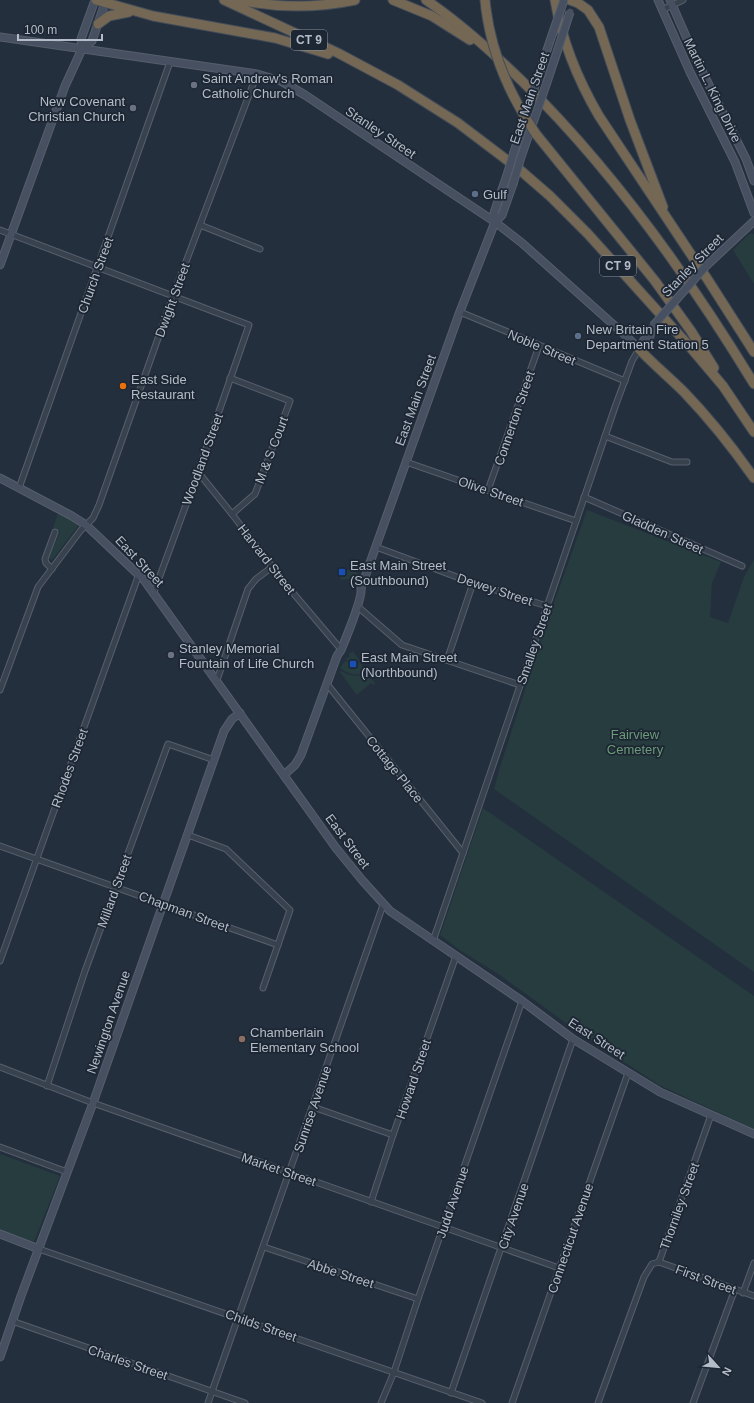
<svg xmlns="http://www.w3.org/2000/svg" width="754" height="1403" font-family="Arial,sans-serif">
  <rect width="100%" height="100%" fill="#242f3e"/>
  <g fill="#263c3f">
    <polygon points="749,234 754,234 754,284 733,250"/>
    <polygon points="587,510 721,562 712,583 710,617 728,623 744,577 754,559 754,972 494,789 501,764 545,628"/>
    <polygon points="58,513 76,522 78,526 53,559 51,560 49,558 60,531 53,528"/>
    <polygon points="337,569 351,570 359,574 354,580 348,579 341,580"/>
    <polygon points="353,651 360,661 352,662 346,660 347,657 349,658 350,652 352,653"/>
    <path d="M345,661l10,2 5,-1 6,10c-9,5 -18,2 -26,-4z"/>
    <path d="M341,671c9,5 17,6 26,3l1,1 -2,1 9,6 -1,3 -3,-2 -13,11h-2l-16,-22z"/>
    <polygon points="483,808 754,996 754,1129 659,1085 574,1029 533,999 497,973 461,951 440,935"/>
    <polygon points="0,1154 60,1176 34,1242 0,1230"/>
  </g>
  <g fill="none" stroke-linecap="round" stroke-linejoin="round">
    <g stroke="#565f6c" stroke-width="7">
      <g id="street">
        <polyline points="662,10 683,0"/>
        <polyline points="200,225 260,249"/>
        <polyline points="0,230 249,325 198,472 154,592"/>
        <polyline points="460,312 625,381"/>
        <polyline points="230,378 290,401 255,494 232,514"/>
        <polyline points="605,436 672,462 687,462"/>
        <polyline points="406,462 576,521"/>
        <polyline points="198,472 232,514 283,581 338,646"/>
        <polyline points="19,488 170,62"/>
        <polyline points="488,490 539,346"/>
        <polyline points="584,497 742,566"/>
        <polyline points="376,547 473,583 547,606"/>
        <polyline points="52,569 46,563 45,559 55,532"/>
        <polyline points="357,606 402,645 520,685"/>
        <polyline points="447,660 473,583"/>
        <polyline points="217,680 248,589 256,579 272,567"/>
        <polyline points="327,684 463,853"/>
        <polyline points="0,690 38,587 81,530 93,518 99,505 173,296 257,74"/>
        <polyline points="188,835 226,849 290,910 263,988"/>
        <polyline points="0,846 278,945"/>
        <polyline points="433,941 615,407 632,361 639,349"/>
        <polyline points="0,961 139,574"/>
        <polyline points="0,1067 93,1103 559,1268"/>
        <polyline points="47,1086 85,971 168,744 214,760"/>
        <polyline points="313,1107 393,1135"/>
        <polyline points="0,1147 67,1172"/>
        <polyline points="371,1202 393,1135 456,956"/>
        <polyline points="264,1247 418,1299"/>
        <polyline points="39,1249 482,1403"/>
        <polyline points="659,1262 711,1115"/>
        <polyline points="659,1262 754,1296"/>
        <polyline points="743,1293 754,1263"/>
        <polyline points="12,1321 245,1403"/>
        <polyline points="451,1393 573,1039"/>
        <polyline points="208,1403 383,905"/>
        <polyline points="381,1403 394,1372 418,1299 522,1001"/>
        <polyline points="512,1403 628,1073"/>
        <polyline points="598,1403 644,1277 652,1264 659,1262"/>
        <polyline points="693,1403 735,1289"/>
      </g>
    </g>
    <g stroke="#565f6c" stroke-width="9">
      <g id="secondary">
        <polyline points="658,0 690,72 735,162 754,213"/>
        <polyline points="670,0 695,57 746,159 754,181"/>
        <polyline points="0,37 257,74 281,81 305,95 495,222 522,243 625,335 639,349 644,340 650,336 651,329"/>
        <polyline points="82,49 92,41 106,0"/>
        <polyline points="539,74 552,35"/>
        <polyline points="547,82 557,52"/>
        <polyline points="514,152 528,106"/>
        <polyline points="521,157 536,114"/>
        <polyline points="495,222 494,213 506,178"/>
        <polyline points="0,265 65,86 82,49 81,39 95,0"/>
        <polyline points="705,267 754,221"/>
        <polyline points="0,478 72,516 86,525 144,580 336,848 362,880 390,911 522,1001 573,1039 660,1092 754,1134"/>
        <path d="M284,775l11,-10 6,-10 36,-99 4,-6c5,-12 22,-53 20,-62l98,-274 36,-92 7,-7 11,-31"/>
        <polyline points="0,1234 39,1249"/>
        <polyline points="0,1357 21,1296 93,1103 224,731 232,719 240,713"/>
      </g>
    </g>
    <g stroke="#434c59" stroke-width="11">
      <g id="highway">
        <polyline points="96,0 153,16 275,38 328,54"/>
        <polyline points="224,0 338,53 398,85 458,123 520,170 550,196 588,234 690,347 723,386 754,432"/>
        <path d="M240,0c38,8 77,8 115,0"/>
        <polyline points="393,0 432,16 470,40"/>
        <path d="M426,0c34,23 65,51 95,80 90,88 168,197 233,304"/>
        <polyline points="485,0 486,9"/>
        <path d="M555,0c7,41 23,80 44,116l109,164 46,72"/>
        <polyline points="570,0 578,3 588,10 599,27 630,120 663,207"/>
        <polyline points="98,24 109,16 129,12"/>
        <polyline points="536,134 655,281 691,331 714,368"/>
        <path d="M639,349c14,15 30,28 45,43 25,26 49,56 70,86"/>
      </g>
    </g>
    <use href="#street" stroke="#38414e" stroke-width="5"/>
    <use href="#secondary" stroke="#465061" stroke-width="7"/>
    <use href="#highway" stroke="#746855" stroke-width="9"/>
    <g stroke="#565f6c" stroke-width="9" stroke-linecap="butt">
      <g id="secondary-bridge">
        <polyline points="552,35 564,0"/>
        <polyline points="557,52 570,12"/>
        <polyline points="528,106 539,74"/>
        <polyline points="536,114 547,82"/>
        <polyline points="506,178 514,152"/>
        <polyline points="513,184 521,157"/>
        <polyline points="653,326 705,267"/>
      </g>
    </g>
    <g stroke="#434c59" stroke-width="11" stroke-linecap="butt">
      <path id="highway-bridge" d="M486,9c6,46 24,87 50,125"/>
    </g>
    <use href="#secondary-bridge" stroke="#465061" stroke-width="7"/>
    <use href="#highway-bridge" stroke="#746855" stroke-width="9"/>
  </g>
  <g fill="#6b7280" stroke="#1d2633" stroke-width="1.5">
    <circle cx="194" cy="85" r="4"/>
    <circle cx="133" cy="108" r="4"/>
    <circle cx="171" cy="655" r="4"/>
  </g>
  <g fill="#5c6f8a" stroke="#1d2633" stroke-width="1.5">
    <circle cx="475" cy="194" r="4"/>
    <circle cx="578" cy="336" r="4"/>
  </g>
  <circle fill="#e8710a" stroke="#1d2633" stroke-width="1.5" cx="123" cy="386" r="4"/>
  <g fill="#1a4fb4" stroke="#1d2633" stroke-width="1.5">
    <rect x="338" y="568" width="8" height="8" rx="2"/>
    <rect x="349" y="660" width="8" height="8" rx="2"/>
  </g>
  <circle fill="#8d6e63" stroke="#1d2633" stroke-width="1.5" cx="242" cy="1039" r="4"/>
  <g text-anchor="middle" stroke-width="3.5" stroke-linejoin="round" paint-order="stroke">
    <g fill="#1d2633" stroke="#878f9c" stroke-width="1">
      <rect x="291" y="30" width="36" height="20" rx="3"/>
      <rect x="600" y="256" width="36" height="20" rx="3"/>
    </g>
    <g font-size="12" font-weight="bold" fill="#b4bcc9">
      <text x="309" y="44">CT 9</text>
      <text x="618" y="270">CT 9</text>
    </g>
    <g font-size="13" fill="#b4bcc9" stroke="#1d2633" text-anchor="start">
      <text x="202" y="83">Saint Andrew's Roman<tspan x="202" dy="15">Catholic Church</tspan></text>
      <text x="125" y="106" text-anchor="end">New Covenant<tspan x="125" dy="15">Christian Church</tspan></text>
      <text x="483" y="199">Gulf</text>
      <text x="586" y="334">New Britain Fire<tspan x="586" dy="15">Department Station 5</tspan></text>
      <text x="131" y="384">East Side<tspan x="131" dy="15">Restaurant</tspan></text>
      <text x="350" y="570">East Main Street<tspan x="350" dy="15">(Southbound)</tspan></text>
      <text x="179" y="653">Stanley Memorial<tspan x="179" dy="15">Fountain of Life Church</tspan></text>
      <text x="361" y="662">East Main Street<tspan x="361" dy="15">(Northbound)</tspan></text>
      <text x="250" y="1037">Chamberlain<tspan x="250" dy="15">Elementary School</tspan></text>
    </g>
    <g font-size="13" fill="#b4bcc9" stroke="#1d2633">
      <text transform="translate(713 90) rotate(64)" y="5">Martin L. King Drive</text>
      <text transform="translate(529 98) rotate(-71)" y="5">East Main Street</text>
      <text transform="translate(381 132) rotate(34)" y="5">Stanley Street</text>
      <text transform="translate(692 265) rotate(-46)" y="5">Stanley Street</text>
      <text transform="translate(95 275) rotate(-70)" y="5">Church Street</text>
      <text transform="translate(172 300) rotate(-70)" y="5">Dwight Street</text>
      <text transform="translate(542 347) rotate(23)" y="5">Noble Street</text>
      <text transform="translate(415 400) rotate(-70)" y="5">East Main Street</text>
      <text transform="translate(514 418) rotate(-71)" y="5">Connerton Street</text>
      <text transform="translate(271 450) rotate(-69)" y="5">M &amp; S Court</text>
      <text transform="translate(202 459) rotate(-70)" y="5">Woodland Street</text>
      <text transform="translate(491 491) rotate(19)" y="5">Olive Street</text>
      <text transform="translate(663 532) rotate(24)" y="5">Gladden Street</text>
      <text transform="translate(267 559) rotate(52)" y="5">Harvard Street</text>
      <text transform="translate(140 561) rotate(47)" y="5">East Street</text>
      <text transform="translate(495 589) rotate(18)" y="5">Dewey Street</text>
      <text transform="translate(534 644) rotate(-71)" y="5">Smalley Street</text>
      <text transform="translate(69 768) rotate(-70)" y="5">Rhodes Street</text>
      <text transform="translate(395 769) rotate(51)" y="5">Cottage Place</text>
      <text transform="translate(348 841) rotate(53)" y="5">East Street</text>
      <text transform="translate(114 891) rotate(-70)" y="5">Millard Street</text>
      <text transform="translate(184 911) rotate(20)" y="5">Chapman Street</text>
      <text transform="translate(108 1022) rotate(-71)" y="5">Newington Avenue</text>
      <text transform="translate(597 1038) rotate(33)" y="5">East Street</text>
      <text transform="translate(413 1079) rotate(-71)" y="5">Howard Street</text>
      <text transform="translate(312 1109) rotate(-71)" y="5">Sunrise Avenue</text>
      <text transform="translate(279 1169) rotate(19)" y="5">Market Street</text>
      <text transform="translate(452 1202) rotate(-71)" y="5">Judd Avenue</text>
      <text transform="translate(679 1206) rotate(-70)" y="5">Thorniley Street</text>
      <text transform="translate(513 1216) rotate(-71)" y="5">City Avenue</text>
      <text transform="translate(570 1238) rotate(-71)" y="5">Connecticut Avenue</text>
      <text transform="translate(341 1273) rotate(18)" y="5">Abbe Street</text>
      <text transform="translate(706 1279) rotate(20)" y="5">First Street</text>
      <text transform="translate(261 1325) rotate(19)" y="5">Childs Street</text>
      <text transform="translate(128 1362) rotate(19)" y="5">Charles Street</text>
    </g>
    <g font-size="13" fill="#6b9a76" stroke="#1d2633">
      <text x="635" y="739">Fairview<tspan x="635" dy="15">Cemetery</tspan></text>
    </g>
  </g>
  <g transform="translate(718 1367) rotate(117)" stroke="#1d2633" stroke-width="3" paint-order="stroke">
  <path d="M0-3L7 15L0 10L-7 15Z" fill="#b4bcc9"/>
  <text y="-6" font-size="11" font-weight="bold" text-anchor="middle" fill="#b4bcc9">N</text>
  </g>
  <path d="M18 34v6h84v-6" fill="none" stroke="#b4bcc9" stroke-width="2"/>
  <text x="24" y="34" font-size="12" fill="#b4bcc9" stroke="#1d2633" stroke-width="3" paint-order="stroke">100 m</text>
</svg>
